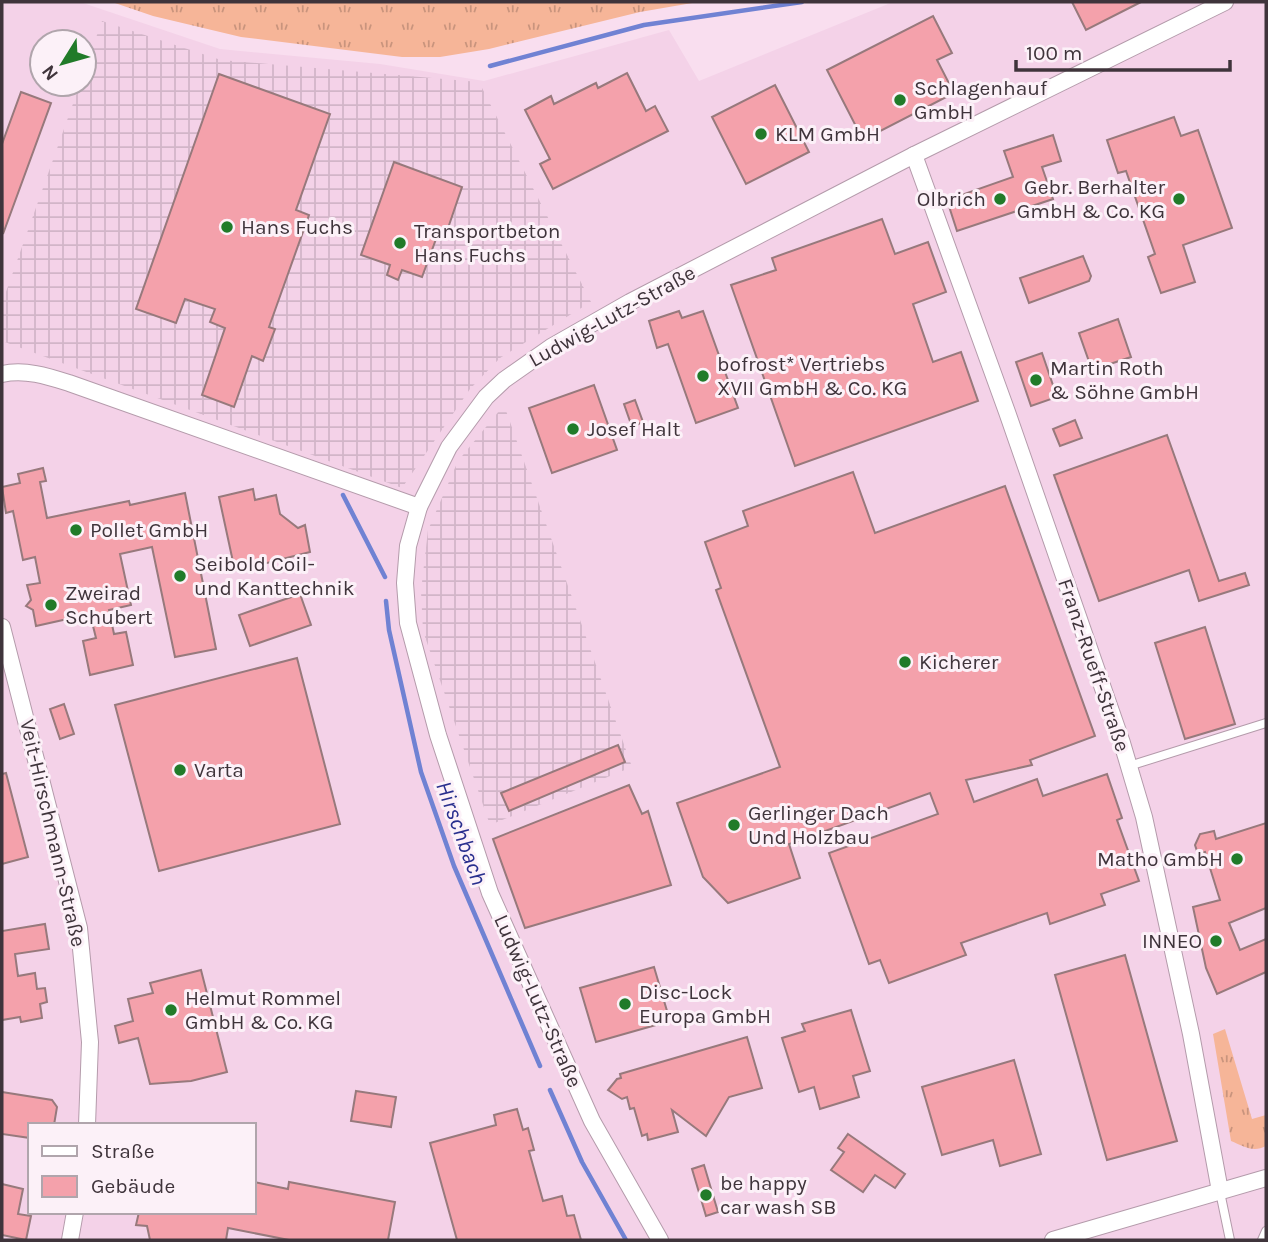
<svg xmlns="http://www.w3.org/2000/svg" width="1268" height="1242" font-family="Karla,sans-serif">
  <defs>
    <pattern id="industrial-grid" width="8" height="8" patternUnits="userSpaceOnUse" patternTransform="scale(1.75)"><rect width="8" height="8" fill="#f4d2e8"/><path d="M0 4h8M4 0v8" fill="none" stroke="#d2b5c8"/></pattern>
    <pattern id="grass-tufts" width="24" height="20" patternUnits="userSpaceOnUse" patternTransform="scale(1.75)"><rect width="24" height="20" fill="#f6b598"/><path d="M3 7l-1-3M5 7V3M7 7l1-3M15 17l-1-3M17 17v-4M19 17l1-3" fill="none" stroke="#c9947d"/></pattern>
  </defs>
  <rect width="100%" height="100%" fill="#f9deef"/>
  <path fill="#f4d2e8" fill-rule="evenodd" d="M2,2h78l140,47 160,15 104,17 185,-51 30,51 194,-79h373v1238h-1264zM42,42h42v42h-42zM30,1125h224v87h-224z"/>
  <g fill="url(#industrial-grid)">
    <polygon points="102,21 221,60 479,82 591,302 500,358 470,389 402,488 2,341 2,303 80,84 84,84 84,71"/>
    <polygon points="504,405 632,767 490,825 423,631 421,591 428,530 458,461"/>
  </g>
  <g fill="url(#grass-tufts)">
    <polygon points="112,2 698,2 640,12 489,49 440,57 402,57 241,37 153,16"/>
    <path d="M1225,1029l27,90 14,-4v31c-13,7 -23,0 -35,-5l-18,-107z"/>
  </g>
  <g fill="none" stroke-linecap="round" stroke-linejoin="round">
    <g stroke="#7082d3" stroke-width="4.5">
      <polyline points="490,66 644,25 802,2"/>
      <polyline points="343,495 385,577"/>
      <polyline points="386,601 389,630 421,772 454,866 540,1066"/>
      <polyline points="550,1090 582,1162 626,1240"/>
    </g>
  </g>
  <g fill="#f4a1ab" stroke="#97797c" stroke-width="2">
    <polygon points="1072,2 1141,2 1086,30"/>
    <polygon points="933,16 952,53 937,60 954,93 863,140 827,70"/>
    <polygon points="627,73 646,111 655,106 668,131 553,189 540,164 550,159 525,110 551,96 554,104 596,83 598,88"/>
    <polygon points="219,74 330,114 296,210 309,215 269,327 275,329 263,361 252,356 234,407 202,395 225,328 210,322 215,309 185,299 176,323 136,309"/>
    <polygon points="775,85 809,152 746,184 712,117"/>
    <polygon points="21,92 51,103 3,234 2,144"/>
    <polygon points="1174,117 1181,136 1198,130 1232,228 1183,245 1195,282 1161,293 1148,257 1155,254 1126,171 1118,173 1107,140"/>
    <polygon points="1053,135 1061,161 1042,167 1053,199 957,231 947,200 1013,177 1004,151"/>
    <polygon points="394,162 462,187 446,234 439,231 422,277 402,270 398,280 387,275 390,265 361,255"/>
    <polygon points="882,219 895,254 928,242 946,292 913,304 933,362 961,352 978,401 795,466 731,285 776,270 772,258"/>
    <polygon points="1083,256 1091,276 1089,281 1029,303 1020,278"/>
    <polygon points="679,311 682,318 703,311 738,408 696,423 668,344 657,348 649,321"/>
    <polygon points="1118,319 1131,357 1092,370 1079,333"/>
    <polygon points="1042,353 1057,397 1031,406 1016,362"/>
    <polygon points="594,385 617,450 552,473 529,408"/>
    <polygon points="635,400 643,422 632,427 624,404"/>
    <polygon points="1075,420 1082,438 1060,446 1053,429"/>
    <polygon points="1167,435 1219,581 1245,573 1249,585 1199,601 1189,570 1099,601 1054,475"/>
    <polygon points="43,468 46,481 40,482 47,518 129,501 130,505 185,493 216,649 175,657 152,547 120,554 131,605 109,610 114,634 126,632 133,665 90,675 83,641 96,638 90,614 36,626 33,610 26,606 31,600 27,585 40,583 35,557 23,560 13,511 6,513 2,487 20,483 18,474"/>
    <polygon points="853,472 875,533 1005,486 1095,736 1030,760 1032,765 966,780 974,802 1037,779 1043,796 1107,774 1122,818 1117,820 1139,881 1101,894 1105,905 1050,924 1047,913 961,943 966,955 889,983 880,960 869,964 829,853 938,814 930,793 789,844 800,878 728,903 703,877 677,803 780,767 716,590 721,588 705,542 748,526 743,511"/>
    <polygon points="253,489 255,500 276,495 280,514 298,528 305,525 310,552 235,571 219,497"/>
    <polygon points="300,594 311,625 250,646 239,615"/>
    <polygon points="1205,627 1235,724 1185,739 1155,643"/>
    <polygon points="297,658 340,824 159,871 115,705"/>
    <polygon points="64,704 74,734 60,739 50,709"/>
    <polygon points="618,745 625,762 509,811 501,793"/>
    <polygon points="6,773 28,857 2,864 2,774"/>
    <polygon points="629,785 642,814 648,811 671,885 525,928 493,839"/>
    <polygon points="1266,823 1266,908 1229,923 1240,950 1266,939 1266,972 1217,994 1206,968 1193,907 1220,900 1205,852 1198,854 1195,845 1200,834 1214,831 1216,839"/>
    <polygon points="45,924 49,949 15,954 18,976 35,973 37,989 45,988 47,1002 40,1004 42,1018 21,1022 20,1017 2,1020 2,931"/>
    <polygon points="1125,955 1177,1141 1107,1160 1055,975"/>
    <polygon points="654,967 670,1021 596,1042 580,988"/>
    <polygon points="201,970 227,1072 191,1081 150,1084 138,1038 119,1043 115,1026 133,1021 128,999 153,993 150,983"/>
    <polygon points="851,1010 870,1071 853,1076 859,1097 820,1109 814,1087 799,1092 782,1038 805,1031 802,1024"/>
    <polygon points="747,1037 762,1088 729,1097 706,1136 672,1110 678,1132 648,1140 647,1134 642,1136 634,1108 630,1109 627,1097 622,1099 608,1090 617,1079 621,1078 620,1074"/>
    <polygon points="1014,1060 1041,1154 1000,1166 993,1140 942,1155 922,1087"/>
    <polygon points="356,1091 396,1097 391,1127 351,1121"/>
    <polygon points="2,1092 52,1100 57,1107 54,1125 30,1125 30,1138 2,1134"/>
    <polygon points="517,1109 523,1130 528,1128 534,1150 529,1151 543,1201 562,1196 567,1216 574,1215 581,1240 457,1240 430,1143 496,1125 494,1115"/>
    <polygon points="848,1134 905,1174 895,1188 875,1175 863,1192 831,1170 844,1152 838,1148"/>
    <polygon points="704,1165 718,1212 706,1216 692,1169"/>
    <polygon points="254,1182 288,1189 289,1182 395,1202 388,1240 289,1240 228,1228 226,1240 150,1240 147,1226 136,1225 139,1212 254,1212"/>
    <polygon points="2,1184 23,1189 18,1214 31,1216 26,1240 2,1235"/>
  </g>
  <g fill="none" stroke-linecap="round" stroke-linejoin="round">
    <g stroke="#b49bab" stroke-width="10">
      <g id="lane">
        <polyline points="1129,766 1266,723"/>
        <polyline points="1220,1192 1230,1240"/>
        <polyline points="1262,1240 1266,1231"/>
      </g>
    </g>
    <g stroke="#b49bab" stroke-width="18">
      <g id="street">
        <polyline points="914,155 1007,412 1122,743 1144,817 1191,1034 1220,1191"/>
        <path d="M2,374c23,-5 45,2 67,9l350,124"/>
        <polyline points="2,627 79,928 90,1042 87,1125"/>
        <polyline points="70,1240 75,1212"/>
        <polyline points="660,1240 592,1121 490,893 438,735 408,623 405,583 408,546 419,507 449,447 486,397 504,380 551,347 630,302 914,155 1225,2"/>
        <polyline points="1053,1240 1266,1178"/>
      </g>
    </g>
    <use href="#lane" stroke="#fff" stroke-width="8"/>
    <use href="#street" stroke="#fff" stroke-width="16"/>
  </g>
  <g fill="#217b29" stroke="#fcf1f8" stroke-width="2.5">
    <circle cx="900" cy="100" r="7"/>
    <circle cx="761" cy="134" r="7"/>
    <circle cx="1000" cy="199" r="7"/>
    <circle cx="1179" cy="199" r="7"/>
    <circle cx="227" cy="227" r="7"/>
    <circle cx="400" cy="243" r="7"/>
    <circle cx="703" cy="376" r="7"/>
    <circle cx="1036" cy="380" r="7"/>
    <circle cx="573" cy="429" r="7"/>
    <circle cx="76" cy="530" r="7"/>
    <circle cx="180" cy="576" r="7"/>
    <circle cx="51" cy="605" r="7"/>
    <circle cx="905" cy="662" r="7"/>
    <circle cx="180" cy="770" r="7"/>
    <circle cx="734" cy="825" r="7"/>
    <circle cx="1237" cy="859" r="7"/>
    <circle cx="1216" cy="941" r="7"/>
    <circle cx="625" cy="1004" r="7"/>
    <circle cx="171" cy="1010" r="7"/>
    <circle cx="706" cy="1195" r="7"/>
  </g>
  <g text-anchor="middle" stroke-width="6" stroke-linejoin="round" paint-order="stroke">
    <g font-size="21" fill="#3f343b" stroke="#fcf1f8" text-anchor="start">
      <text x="914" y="95">Schlagenhauf<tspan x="914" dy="24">GmbH</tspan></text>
      <text x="775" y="141">KLM GmbH</text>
      <text x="1165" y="194" text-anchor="end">Gebr. Berhalter<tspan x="1165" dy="24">GmbH &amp; Co. KG</tspan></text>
      <text x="986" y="206" text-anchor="end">Olbrich</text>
      <text x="241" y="234">Hans Fuchs</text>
      <text x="414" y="238">Transportbeton<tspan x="414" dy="24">Hans Fuchs</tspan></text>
      <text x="717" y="371">bofrost* Vertriebs<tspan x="717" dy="24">XVII GmbH &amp; Co. KG</tspan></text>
      <text x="1050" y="375">Martin Roth<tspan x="1050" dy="24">&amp; Söhne GmbH</tspan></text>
      <text x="587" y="436">Josef Halt</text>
      <text x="90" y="537">Pollet GmbH</text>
      <text x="194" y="571">Seibold Coil-<tspan x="194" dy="24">und Kanttechnik</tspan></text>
      <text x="65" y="600">Zweirad<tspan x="65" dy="24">Schubert</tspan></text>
      <text x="919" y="669">Kicherer</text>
      <text x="194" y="777">Varta</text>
      <text x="748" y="820">Gerlinger Dach<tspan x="748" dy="24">Und Holzbau</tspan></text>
      <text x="1223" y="866" text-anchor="end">Matho GmbH</text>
      <text x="1202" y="948" text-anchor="end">INNEO</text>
      <text x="639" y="999">Disc-Lock<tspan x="639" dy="24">Europa GmbH</tspan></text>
      <text x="185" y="1005">Helmut Rommel<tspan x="185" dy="24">GmbH &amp; Co. KG</tspan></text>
      <text x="720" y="1190">be happy<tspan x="720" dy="24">car wash SB</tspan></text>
    </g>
    <g font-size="21" fill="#3f343b" stroke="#fcf1f8">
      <text transform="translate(612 316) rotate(-29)" y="7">Ludwig-Lutz-Straße</text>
      <text transform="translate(1094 665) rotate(71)" y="7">Franz-Rueff-Straße</text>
      <text transform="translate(53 833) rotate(77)" y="7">Veit-Hirschmann-Straße</text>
      <text transform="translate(538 1001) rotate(66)" y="7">Ludwig-Lutz-Straße</text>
    </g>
    <g font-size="23" font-style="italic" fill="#292f8e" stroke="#fcf1f8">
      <text transform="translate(462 833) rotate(70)" y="8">Hirschbach</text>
    </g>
  </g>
  <rect width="1268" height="1242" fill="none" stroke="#3f343b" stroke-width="7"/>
  <rect x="28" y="1123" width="228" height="91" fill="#fcf1f8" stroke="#b0a5ac" stroke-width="2"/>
  <rect x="42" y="1146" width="35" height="10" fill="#ffffff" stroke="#b0a5ac" stroke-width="2"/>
  <text x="91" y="1158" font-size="21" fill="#3f343b">Straße</text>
  <rect x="42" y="1176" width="35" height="21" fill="#f4a1ab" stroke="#b0a5ac" stroke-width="2"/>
  <text x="91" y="1193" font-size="21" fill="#3f343b">Gebäude</text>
  <g transform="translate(63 63) rotate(233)"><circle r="33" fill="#fcf1f8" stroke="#b0a5ac" stroke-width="2"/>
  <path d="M0-5L12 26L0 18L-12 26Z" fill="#217b29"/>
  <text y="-10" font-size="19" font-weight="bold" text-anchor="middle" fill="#3f343b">N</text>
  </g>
  <path d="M1016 60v10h214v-10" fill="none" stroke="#3f343b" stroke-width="3.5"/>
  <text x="1026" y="60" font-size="21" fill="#3f343b" stroke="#fcf1f8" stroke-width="5" paint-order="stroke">100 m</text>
</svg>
